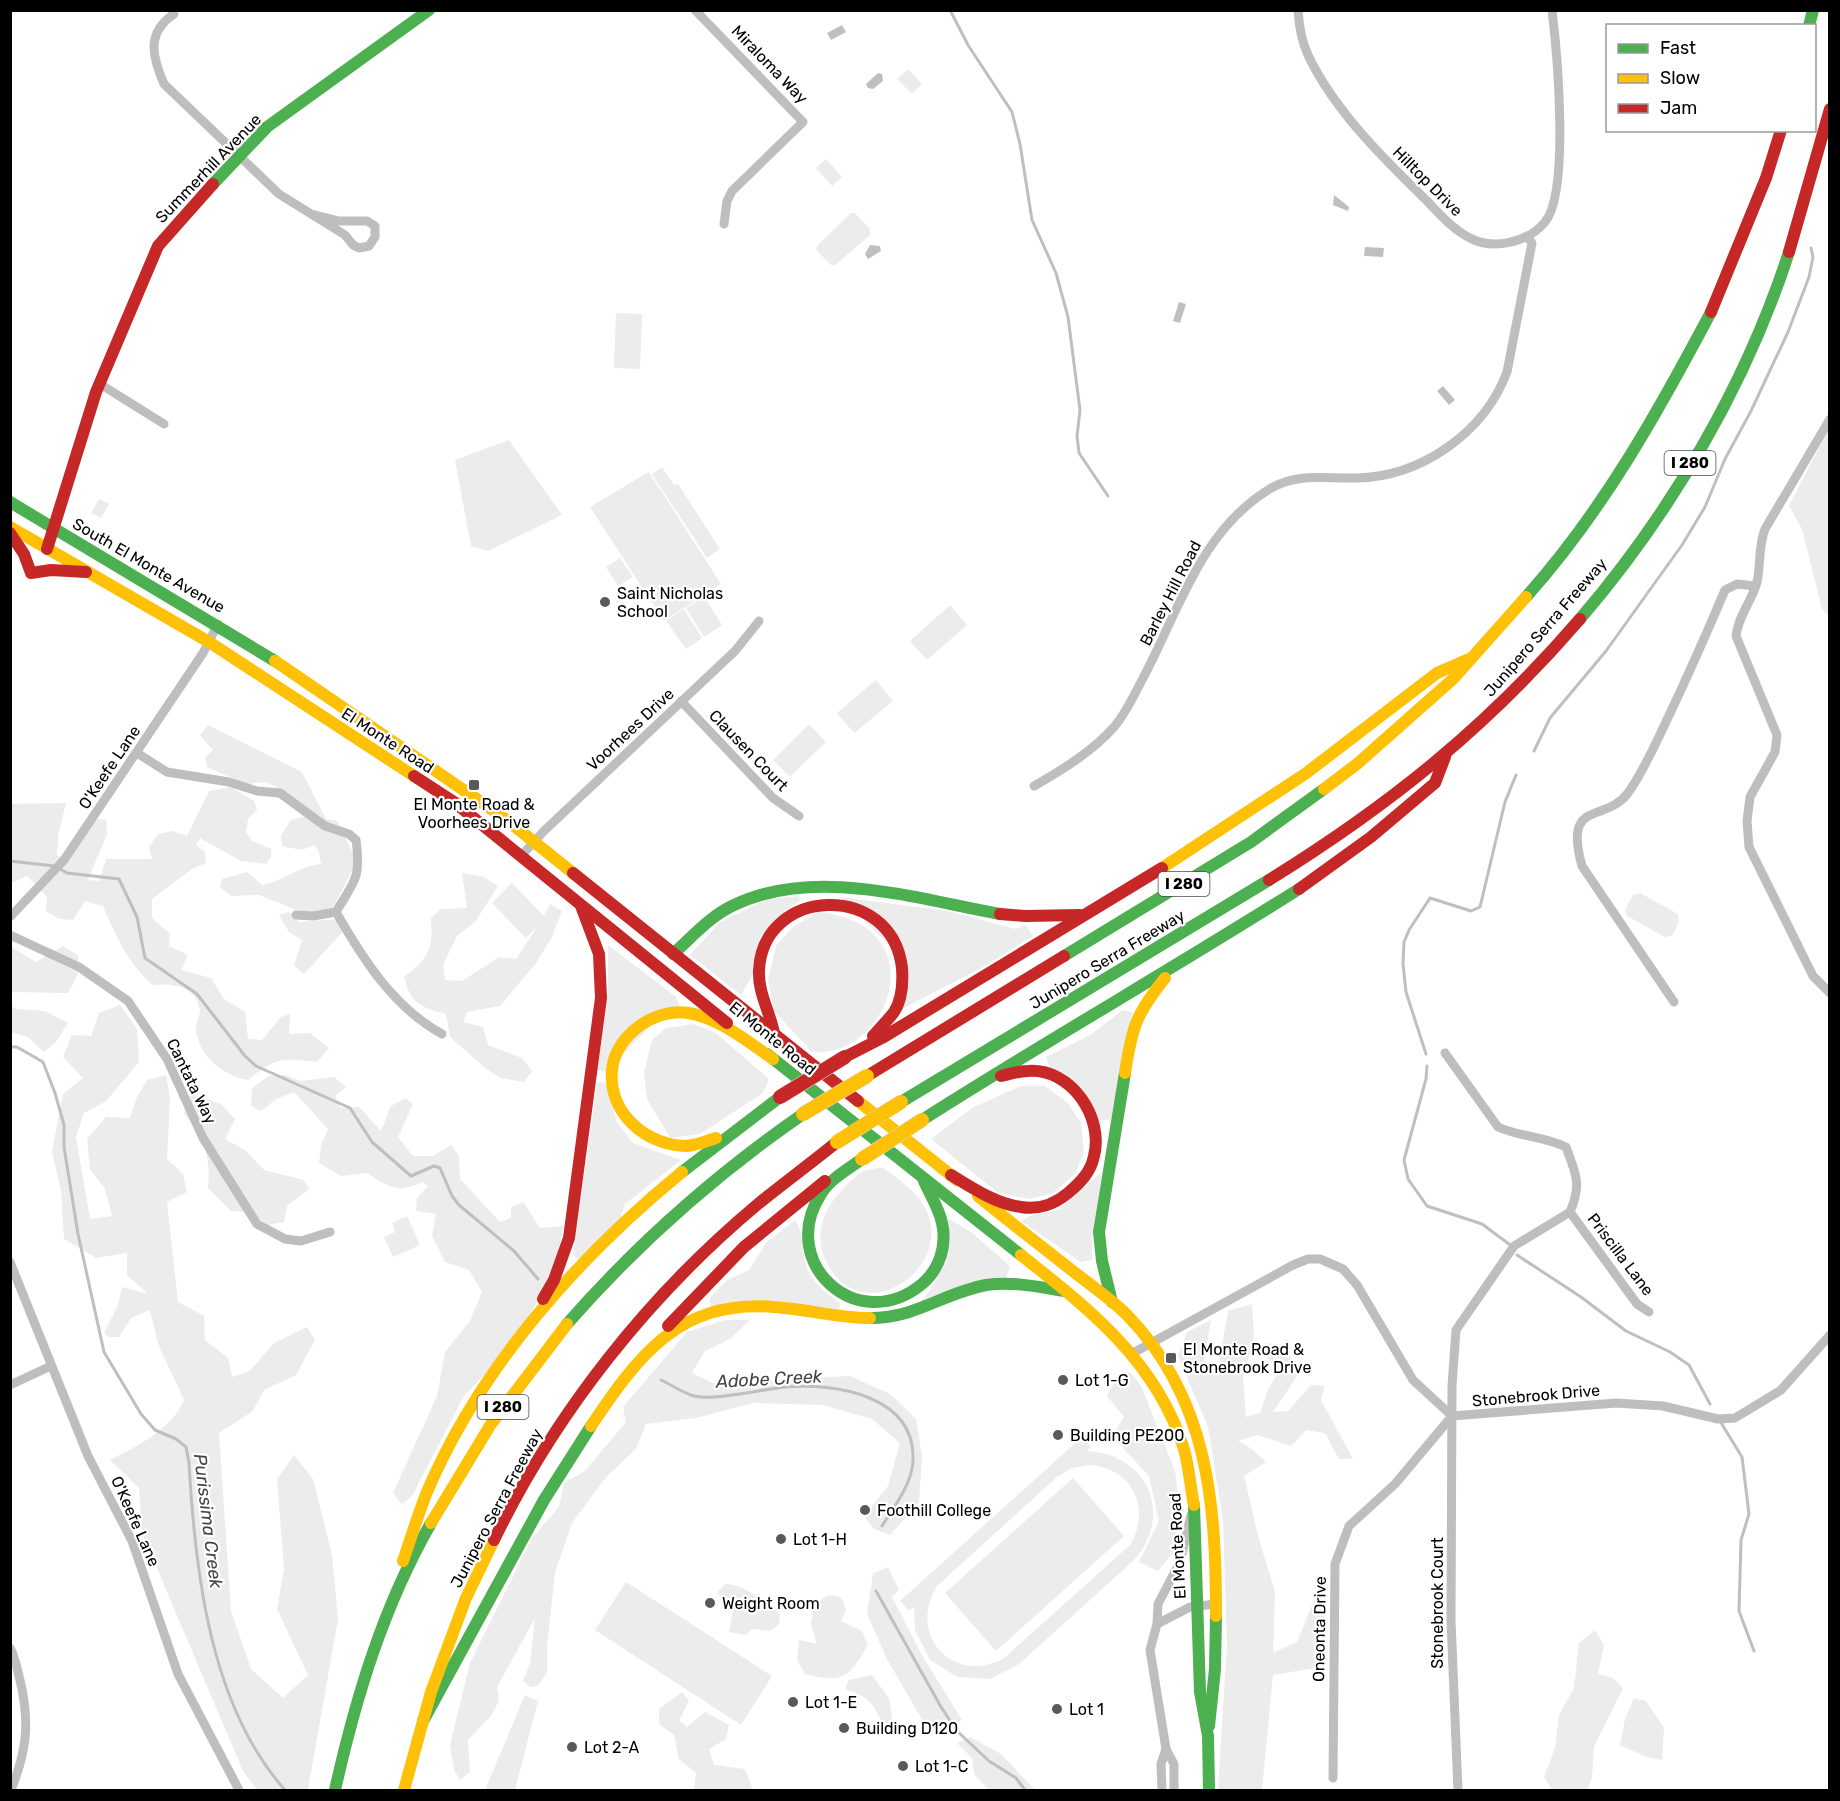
<svg xmlns="http://www.w3.org/2000/svg" width="1840" height="1801" font-family="Rubik,sans-serif">
  <rect width="100%" height="100%" fill="#fff"/>
  <g fill="#ececec" fill-rule="evenodd">
    <polygon points="908,69 922,84 912,94 897,79"/>
    <polygon points="826,159 842,177 832,186 816,168"/>
    <polygon points="851,213 855,213 870,229 870,235 835,265 831,265 816,250 818,245"/>
    <polygon points="616,313 642,314 640,369 614,368"/>
    <polygon points="1829,428 1829,616 1822,609 1802,529 1789,506"/>
    <polygon points="509,440 562,515 488,551 471,546 455,460"/>
    <polygon points="662,467 674,485 678,484 720,549 707,558 652,474"/>
    <polygon points="649,472 721,584 664,621 590,507"/>
    <polygon points="99,499 109,504 101,518 91,513"/>
    <polygon points="620,558 633,577 618,586 606,567"/>
    <polygon points="704,597 722,625 704,637 686,608"/>
    <polygon points="950,605 967,625 927,660 910,641"/>
    <polygon points="684,609 702,638 686,649 666,621"/>
    <polygon points="876,680 893,701 854,733 837,713"/>
    <polygon points="809,724 826,742 790,777 773,760"/>
    <path d="M208,725l94,47 24,47 11,2 20,40 -22,43 -12,13 -27,-7 -37,-15 -28,1 -11,-9 2,-8 25,-7 15,13c21,-4 38,-19 59,-21l-2,-12 -5,-7 -12,5 -20,-4 -1,-11 10,-15 18,-5 -20,-21 -22,-12 -21,2 -39,-17 -2,-10 8,-7 -13,-15z"/>
    <path d="M231,787l23,14 3,9 -9,9 -2,13 6,9 19,8v8l-5,7 -25,-3 -41,-23 -4,7 9,7 1,11 -14,6 -40,30v19l18,16 -1,12 19,9 -7,15 30,8 13,21 21,13 3,27 14,1 19,-23 9,-3 -1,20 21,-1 19,15 -12,14c-37,-4 -40,-5 -69,18 -25,-4 -51,-25 -52,-52 0,-6 4,-12 4,-18 -4,-24 -27,-27 -47,-25 -24,-20 -38,-50 -50,-79l-18,-5 -12,19 -14,-1 -13,-8 1,-14 -20,-21 -16,7 -1,-79 56,-1 -8,33 -1,19 9,5 28,-40 12,-1 1,15 -19,46 11,1 7,-22h46l-3,-12 9,-13 14,-3 15,5 22,-45z"/>
    <path d="M462,873l22,4 14,9 -23,36 -18,14 -14,29 2,15 17,1 37,-24 17,2 22,-33 -12,12 -34,-35 20,-20 32,33 6,-12 12,7 -11,28 -15,24 -36,43 -33,6 -4,10 20,5 5,18 34,13 10,13 -8,11 -23,-4 -16,-10 -35,-31 -4,-23c-26,-7 -35,-10 -42,-37 25,-19 29,-28 27,-59l10,-9 26,-1z"/>
    <polygon points="1640,893 1678,914 1679,921 1673,935 1665,937 1627,916 1625,910 1633,895"/>
    <polygon points="799,896 800,901 786,910 761,935 752,976 741,995 690,955 720,922 768,899"/>
    <polygon points="840,897 948,911 1016,929 1026,925 1033,936 985,966 902,1009 907,962"/>
    <polygon points="289,912 299,922 339,919 345,929 304,974 294,966 302,940 289,932 279,915"/>
    <path d="M818,912c119,11 73,147 -6,140l-38,-41 -6,-31 8,-34 17,-19z"/>
    <polygon points="608,945 676,997 680,1007 667,1008 606,1072 598,1070 608,992"/>
    <polygon points="10,946 36,962 63,946 78,955 78,974 68,993 11,992"/>
    <path d="M120,1005l17,24 2,33 -33,39 -22,12 -8,24 14,82 22,-3 -7,-27 -15,-20 -3,-30 19,-22 24,1 7,-21 10,-17 19,-5 4,23 -3,61 16,15 4,18 -20,10 11,100 26,14 1,24 23,18 4,19 18,-6 24,-28 33,-16 8,13 -19,35 -32,15 -11,21 -34,22 12,178 20,58 32,29 25,-23 -31,-66 7,-40 -7,-90 17,-24 19,24 19,76 6,64 -30,171h-51l-14,-19 -101,-238 -3,-45 -29,-28c26,-13 63,-32 74,-60l-26,-56 -8,-34 -19,8 -12,19h-10l-5,-4 14,-28 4,-18 26,7 -21,-19v-22l-31,5 -32,-19 -3,-48 -9,-39 11,-58 20,-16 -20,-21 9,-22 19,1 8,-23z"/>
    <polygon points="11,1006 17,1009 45,1011 68,1023 56,1042 44,1052 28,1037 11,1032"/>
    <polygon points="1123,1010 1133,1013 1113,1119 1099,1121 1052,1073 1046,1057 1090,1035"/>
    <polygon points="694,1024 716,1033 769,1079 763,1093 700,1134 670,1138 647,1099 644,1073 652,1040 666,1028"/>
    <path d="M285,1075l16,6 33,-4 12,10 -11,9 6,12 18,-1 22,24 10,-25 15,-8 7,6 -15,33 15,19h20l18,-11 8,11 1,23 40,43 11,-4v-11l12,-5 17,26 23,-2 -7,42 -23,41 -26,42 -43,45 -52,100 -10,8 -9,-11 44,-97 8,-44 25,-31 12,-29 -13,-22 -24,-8 -13,-26 4,-22 -20,-3 1,-13 11,-12 -6,-4c-25,12 -33,5 -55,-9l-26,3 -22,-13 2,-18 7,-16 -34,-37 -18,7 -15,12 -10,-5 1,-18 17,-12z"/>
    <polygon points="605,1082 617,1122 633,1143 681,1160 625,1204 619,1225 581,1262 573,1255 597,1083"/>
    <polygon points="1021,1086 1045,1086 1068,1103 1081,1123 1084,1152 1075,1174 1053,1193 1030,1199 998,1193 931,1139 972,1108"/>
    <path d="M190,1093l31,11 14,15 -10,20 20,11 19,20 40,10 5,9 -22,17 -3,16 -16,3 -18,-13 -19,-1 -23,-23c3,-35 -4,-47 -24,-75z"/>
    <path d="M882,1167c13,10 29,20 38,33 45,62 -56,135 -93,63 -8,-15 -9,-32 -2,-48 6,-15 22,-32 35,-42 6,-4 15,-4 22,-6z"/>
    <polygon points="1102,1172 1092,1239 1092,1260 1081,1262 1021,1221 1032,1215 1058,1210"/>
    <polygon points="407,1216 420,1245 393,1257 384,1237 395,1232 392,1223"/>
    <polygon points="948,1218 971,1232 1010,1266 1006,1279 916,1307 930,1290 946,1263"/>
    <path d="M795,1220c8,12 7,23 9,37 3,21 21,36 37,47l-3,6 -127,-2 -1,-10 17,-18 22,-10 17,-27z"/>
    <polygon points="1252,1304 1254,1336 1243,1378 1246,1417 1260,1413 1268,1389 1279,1371 1266,1356 1267,1343 1283,1345 1300,1372 1273,1412 1288,1411 1311,1385 1325,1386 1321,1400 1353,1459 1339,1459 1325,1433 1306,1430 1291,1446 1257,1435 1238,1441 1252,1449 1266,1462 1244,1476 1258,1536 1275,1592 1273,1653 1297,1642 1316,1595 1326,1600 1321,1667 1273,1675 1262,1790 1218,1790 1227,1644 1223,1520 1208,1427 1178,1356 1187,1332 1211,1320 1204,1362 1217,1374 1228,1311"/>
    <polygon points="725,1320 750,1320 730,1339 705,1351 692,1373 713,1383 850,1376 890,1394 916,1419 922,1456 919,1502 890,1535 874,1529 864,1516 888,1486 900,1443 872,1419 823,1405 753,1403 696,1418 646,1424 636,1449 606,1477 572,1523 555,1572 547,1647 547,1672 538,1686 530,1687 523,1680 530,1664 535,1618 497,1687 499,1701 491,1716 468,1740 470,1772 460,1780 454,1770 450,1745 470,1663 532,1538 559,1507 564,1483 585,1471 626,1422 623,1407 687,1332"/>
    <polygon points="1131,1372 1142,1388 1175,1471 1180,1510 1174,1551 1158,1571 1139,1562 1159,1521 1149,1476 1112,1436 1124,1417 1107,1396 1117,1376"/>
    <path d="M1082,1437l9,10 -4,4c61,3 88,65 46,110l-114,103 -29,15 -33,-2 -27,-17 -15,-30 -1,-23 -5,4 -9,-10zM1089,1465c43,2 63,44 41,80l-127,114c-51,26 -96,-25 -66,-73l120,-109 15,-9z"/>
    <polygon points="1073,1478 1124,1536 996,1651 945,1593"/>
    <polygon points="888,1567 899,1590 892,1597 923,1657 962,1720 931,1735 887,1659 867,1614 873,1574"/>
    <polygon points="626,1582 772,1676 741,1725 595,1630"/>
    <path d="M725,1584c22,1 37,17 55,30l-1,10 -9,7 -18,-2 -6,6 -17,-3 4,-23 -16,-16z"/>
    <path d="M829,1595l12,2 5,13 -5,11 21,10 6,14c-20,34 -25,38 -63,29l-8,-14 2,-20 18,4 -6,-19 3,-21z"/>
    <polygon points="1595,1630 1604,1645 1598,1674 1613,1678 1623,1688 1594,1747 1592,1778 1587,1790 1552,1790 1544,1777 1555,1748 1559,1715 1574,1688 1579,1643"/>
    <path d="M872,1675l17,23 4,26 -10,2c-9,-23 -14,-29 -38,-37l4,-9z"/>
    <polygon points="682,1692 689,1701 679,1721 687,1727 705,1712 729,1725 726,1739 709,1749 714,1765 745,1769 753,1790 694,1790 696,1773 679,1759 674,1735 659,1724 659,1709"/>
    <polygon points="525,1695 538,1701 515,1790 485,1790"/>
    <polygon points="1634,1698 1646,1701 1664,1728 1662,1760 1647,1757 1620,1745 1625,1719"/>
    <polygon points="970,1737 1001,1754 1035,1790 989,1790 974,1774 972,1758 957,1743"/>
  </g>
  <g fill="#bfbfbf">
    <polygon points="842,25 846,32 831,40 827,33"/>
    <polygon points="878,73 882,74 883,81 873,89 868,88 866,84"/>
    <polygon points="1334,195 1349,207 1348,211 1333,205"/>
    <polygon points="870,245 880,246 881,251 868,259 865,254"/>
    <polygon points="1365,247 1384,248 1383,257 1364,256"/>
    <polygon points="1179,302 1186,304 1180,323 1173,321"/>
    <polygon points="1443,386 1455,400 1449,405 1437,391"/>
  </g>
  <g fill="none" stroke-linecap="round" stroke-linejoin="round">
    <g stroke="#bfbfbf" stroke-width="3">
      <polyline points="950,10 968,45 1012,112 1020,144 1032,220 1056,273 1068,317 1080,410 1077,436 1079,453 1108,496"/>
      <polyline points="1534,751 1550,718 1606,651 1682,545 1705,507 1725,459 1751,411 1788,332 1809,277 1813,257 1811,248"/>
      <polyline points="10,861 54,866"/>
      <polyline points="60,869 67,873 119,879 137,917 145,958 197,994 245,1056 256,1066 350,1108 372,1142 411,1176 434,1166 440,1168 452,1196 459,1205 514,1251 538,1279"/>
      <path d="M10,1047h7l26,15 12,31 9,32v22l14,87 26,118 37,62 14,16 21,9 10,8 3,16c6,108 21,243 96,327"/>
      <polyline points="1426,1054 1406,992 1403,964 1404,942 1409,930 1430,898 1471,911 1480,907 1505,802 1516,775"/>
      <polyline points="1427,1066 1426,1079 1404,1160 1408,1179 1427,1206 1482,1224 1509,1244"/>
      <polyline points="1517,1255 1581,1297 1626,1331 1670,1352 1689,1365 1710,1404"/>
      <path d="M661,1380c11,5 22,13 33,16 19,5 70,-7 91,-9 50,-4 131,8 128,74 -1,23 -19,46 -31,65"/>
      <polyline points="1720,1421 1742,1457 1749,1514 1741,1540 1739,1611 1754,1651"/>
      <polyline points="876,1591 941,1707 957,1731 989,1761 1016,1778 1025,1790"/>
    </g>
    <g stroke="#bebebe" stroke-width="9">
      <polyline points="695,10 803,122 732,191 727,201 724,224"/>
      <path d="M1298,10c1,16 3,30 10,45 26,55 74,102 117,144 14,14 27,30 45,39 22,12 58,5 75,-16 25,-30 12,-171 7,-212"/>
      <path d="M174,14c-28,19 -22,42 -10,70l115,110 66,41 8,10 6,3 10,-2 6,-9v-11l-8,-5h-28l-28,-7"/>
      <polyline points="100,384 164,424"/>
      <path d="M1830,419l-65,110c-7,18 -4,35 -8,53 -5,19 -19,34 -21,54l41,99 -2,17 -25,45 -3,24 2,26 64,129 17,17"/>
      <polyline points="681,701 773,798 799,816"/>
      <path d="M137,753l30,19 62,10 28,9 23,2 45,33 24,8 7,6c5,39 -1,40 -20,72"/>
      <path d="M1034,786c28,-16 59,-35 80,-59 12,-14 20,-32 28,-47 36,-67 58,-148 126,-190 28,-18 58,-11 88,-12 65,-1 128,-45 151,-106l25,-129 -5,-7"/>
      <polyline points="520,857 544,831 735,651 759,621"/>
      <path d="M336,912c27,47 57,95 106,122"/>
      <polyline points="296,915 313,916 336,912"/>
      <polyline points="10,917 64,860 203,653 218,624"/>
      <polyline points="10,935 79,967 128,1001 167,1059 203,1138 257,1224 285,1239 301,1241 330,1232"/>
      <path d="M1674,1002l-92,-136c-19,-68 23,-42 46,-73 15,-21 26,-46 37,-69 21,-44 41,-89 60,-134l12,-6 18,2"/>
      <path d="M1445,1053l53,74c22,10 46,9 68,20 10,27 16,37 4,65l67,92 12,8"/>
      <polyline points="10,1262 88,1456 132,1541 178,1674 239,1790"/>
      <polyline points="1133,1353 1293,1265 1308,1259 1320,1259 1343,1269 1357,1285 1413,1380 1452,1416 1616,1403 1663,1406 1718,1419 1735,1418 1781,1390 1830,1335"/>
      <polyline points="10,1385 51,1366"/>
      <polyline points="1157,1624 1190,1607 1216,1604"/>
      <path d="M10,1648c6,10 7,22 10,32 10,43 7,70 -9,110"/>
      <polyline points="1333,1778 1335,1564 1349,1526 1395,1484 1452,1416"/>
      <polyline points="1162,1790 1161,1764 1166,1749"/>
      <polyline points="1174,1790 1174,1764 1166,1749 1150,1650 1157,1624 1158,1604 1180,1562 1191,1515"/>
      <polyline points="1458,1790 1451,1621 1452,1386 1456,1330 1514,1246 1570,1212"/>
    </g>
    <g stroke="#4caf50" stroke-width="12">
      <polyline points="1809,26 1813,10"/>
      <polyline points="213,184 267,127 429,10"/>
      <polyline points="10,502 275,661"/>
      <path d="M1526,597c77,-86 132,-185 185,-285"/>
      <path d="M1580,619c91,-106 166,-234 209,-367"/>
      <path d="M673,954c19,-17 37,-38 61,-49 81,-39 182,-6 266,9"/>
      <polyline points="1064,956 1251,842 1324,789"/>
      <polyline points="767,1054 1021,1255"/>
      <polyline points="901,1102 1269,880"/>
      <path d="M922,1120c124,-79 252,-152 377,-231"/>
      <path d="M862,1159c-14,10 -32,20 -41,35 -45,69 37,143 101,90 18,-15 25,-39 20,-61 -3,-15 -12,-28 -18,-42"/>
      <polyline points="682,1172 780,1097"/>
      <polyline points="1112,1302 1102,1261 1099,1232 1125,1073"/>
      <path d="M870,1318c47,0 73,-25 116,-33 26,-4 53,2 79,6"/>
      <path d="M567,1324c71,-81 148,-149 236,-210"/>
      <polyline points="1194,1505 1200,1692 1208,1736 1209,1790"/>
      <polyline points="423,1721 544,1500 591,1426"/>
      <polyline points="1209,1726 1215,1669 1216,1616"/>
      <path d="M335,1790c21,-93 48,-183 96,-267"/>
    </g>
    <g stroke="#ffc107" stroke-width="12">
      <polyline points="10,527 209,642 414,776"/>
      <polyline points="275,661 503,817 573,873"/>
      <polyline points="1324,789 1357,764 1453,679 1526,597"/>
      <polyline points="1162,868 1305,774 1437,673 1469,659"/>
      <path d="M1125,1073c7,-46 11,-59 40,-95"/>
      <polyline points="858,1101 957,1180"/>
      <path d="M716,1138c-9,3 -21,8 -31,8 -40,-1 -77,-34 -73,-76 3,-35 44,-63 77,-57 32,6 58,28 84,46"/>
      <path d="M978,1196c32,26 64,51 96,76 18,14 37,27 53,43 82,84 89,190 89,301"/>
      <path d="M1021,1255c68,54 134,105 162,191 6,18 7,40 11,59"/>
      <path d="M591,1426c48,-72 90,-127 183,-119 32,2 64,11 96,11"/>
      <polyline points="431,1523 491,1424 567,1324"/>
      <path d="M403,1561c8,-23 15,-47 24,-69 53,-125 151,-235 255,-320"/>
      <polyline points="404,1790 431,1692 466,1598 494,1540"/>
    </g>
    <g stroke="#c62828" stroke-width="12">
      <polyline points="1789,252 1830,109"/>
      <polyline points="1711,312 1766,178 1781,130"/>
      <polyline points="10,533 24,554 31,573 51,570 86,572"/>
      <polyline points="47,549 96,392 158,246 213,184"/>
      <polyline points="414,776 454,802 727,1023"/>
      <polyline points="573,873 858,1101"/>
      <path d="M1269,880c121,-75 218,-153 311,-261"/>
      <polyline points="1299,889 1371,837 1435,783 1445,757"/>
      <polyline points="1000,914 1025,916 1080,915"/>
      <path d="M774,1033c-4,-21 -16,-40 -15,-62 3,-85 133,-90 143,-3 1,14 0,32 -8,44 -6,8 -14,16 -21,24"/>
      <polyline points="845,1057 882,1038 1162,868"/>
      <polyline points="867,1076 1064,956"/>
      <path d="M951,1175c22,13 45,29 70,32 17,3 34,-3 47,-14 12,-10 23,-21 26,-37 10,-39 -23,-88 -66,-85 -9,0 -18,3 -27,5"/>
      <polyline points="543,1299 554,1280 569,1238 601,998 599,954 581,906"/>
      <polyline points="668,1326 744,1247 825,1181"/>
      <path d="M494,1540c62,-128 155,-245 264,-336 26,-21 53,-41 79,-62"/>
    </g>
    <g stroke="#dbdbdb" stroke-width="15" stroke-linecap="butt">
      <g id="slow-bridge">
        <polyline points="803,1114 867,1076"/>
        <polyline points="837,1142 901,1102"/>
        <polyline points="862,1159 922,1120"/>
      </g>
    </g>
    <g stroke="#dbdbdb" stroke-width="15" stroke-linecap="butt">
      <polyline id="jam-bridge" points="780,1097 845,1057"/>
    </g>
    <use href="#slow-bridge" stroke="#ffc107" stroke-width="14"/>
    <use href="#jam-bridge" stroke="#c62828" stroke-width="14"/>
  </g>
  <g fill="#595959" stroke="#fff" stroke-width="2">
    <circle cx="605" cy="602" r="6"/>
    <rect x="468" y="779" width="12" height="12" rx="3"/>
    <rect x="1165" y="1352" width="12" height="12" rx="3"/>
    <circle cx="1063" cy="1380" r="6"/>
    <circle cx="1058" cy="1435" r="6"/>
    <circle cx="865" cy="1510" r="6"/>
    <circle cx="781" cy="1539" r="6"/>
    <circle cx="710" cy="1603" r="6"/>
    <circle cx="793" cy="1702" r="6"/>
    <circle cx="1057" cy="1709" r="6"/>
    <circle cx="844" cy="1728" r="6"/>
    <circle cx="572" cy="1747" r="6"/>
    <circle cx="903" cy="1766" r="6"/>
  </g>
  <g text-anchor="middle" stroke-width="4.5" stroke-linejoin="round" paint-order="stroke">
    <g fill="#fff" stroke="#4c4c4c" stroke-width="1.5">
      <rect x="1664.5" y="451" width="51" height="24" rx="4.5"/>
      <rect x="1158.5" y="872" width="51" height="24" rx="4.5"/>
      <rect x="477.5" y="1395" width="51" height="24" rx="4.5"/>
    </g>
    <g font-size="15" font-weight="bold" fill="#000">
      <text x="1690" y="468">I 280</text>
      <text x="1184" y="889">I 280</text>
      <text x="503" y="1412">I 280</text>
    </g>
    <g font-size="16" fill="#000" stroke="#fff">
      <text transform="translate(770 64) rotate(46)" y="6">Miraloma Way</text>
      <text transform="translate(208 168) rotate(-46)" y="6">Summerhill Avenue</text>
      <text transform="translate(1428 181) rotate(45)" y="6">Hilltop Drive</text>
      <text transform="translate(149 565) rotate(30)" y="6">South El Monte Avenue</text>
      <text transform="translate(1170 593) rotate(-63)" y="6">Barley Hill Road</text>
      <text transform="translate(1545 627) rotate(-49)" y="6">Junipero Serra Freeway</text>
      <text transform="translate(630 729) rotate(-43)" y="6">Voorhees Drive</text>
      <text transform="translate(388 740) rotate(33)" y="6">El Monte Road</text>
      <text transform="translate(749 750) rotate(46)" y="6">Clausen Court</text>
      <text transform="translate(109 767) rotate(-56)" y="6">O'Keefe Lane</text>
      <text transform="translate(1107 959) rotate(-31)" y="6">Junipero Serra Freeway</text>
      <text transform="translate(773 1038) rotate(39)" y="6">El Monte Road</text>
      <text transform="translate(192 1081) rotate(64)" y="6">Cantata Way</text>
      <text transform="translate(1621 1254) rotate(53)" y="6">Priscilla Lane</text>
      <text transform="translate(1536 1395) rotate(-5)" y="6">Stonebrook Drive</text>
      <text transform="translate(496 1508) rotate(-62)" y="6">Junipero Serra Freeway</text>
      <text transform="translate(136 1521) rotate(66)" y="6">O'Keefe Lane</text>
      <text transform="translate(1177 1546) rotate(-93)" y="6">El Monte Road</text>
      <text transform="translate(1437 1603) rotate(-90)" y="6">Stonebrook Court</text>
      <text transform="translate(1319 1629) rotate(-89)" y="6">Oneonta Drive</text>
    </g>
    <g font-size="16" fill="#000" stroke="#fff" text-anchor="start">
      <text x="617" y="599">Saint Nicholas<tspan x="617" dy="18">School</tspan></text>
      <text x="474" y="810" text-anchor="middle">El Monte Road &amp;<tspan x="474" dy="18">Voorhees Drive</tspan></text>
      <text x="1183" y="1355">El Monte Road &amp;<tspan x="1183" dy="18">Stonebrook Drive</tspan></text>
      <text x="1075" y="1386">Lot 1-G</text>
      <text x="1070" y="1441">Building PE200</text>
      <text x="877" y="1516">Foothill College</text>
      <text x="793" y="1545">Lot 1-H</text>
      <text x="722" y="1609">Weight Room</text>
      <text x="805" y="1708">Lot 1-E</text>
      <text x="1069" y="1715">Lot 1</text>
      <text x="856" y="1734">Building D120</text>
      <text x="584" y="1753">Lot 2-A</text>
      <text x="915" y="1772">Lot 1-C</text>
    </g>
    <g font-size="18" font-style="italic" fill="#444" stroke="#fff">
      <text transform="translate(769 1379) rotate(-3)" y="6">Adobe Creek</text>
      <text transform="translate(208 1521) rotate(83)" y="6">Purissima Creek</text>
    </g>
  </g>
  <rect width="1840" height="1801" fill="none" stroke="#000000" stroke-width="24"/>
  <rect x="1606" y="24" width="210" height="108" fill="#ffffff" stroke="#999999" stroke-width="1.5"/>
  <rect x="1618" y="44" width="30" height="9" fill="#4caf50" stroke="#999999" stroke-width="1.5"/>
  <text x="1660" y="54" font-size="18" fill="#000000">Fast</text>
  <rect x="1618" y="74" width="30" height="9" fill="#ffc107" stroke="#999999" stroke-width="1.5"/>
  <text x="1660" y="84" font-size="18" fill="#000000">Slow</text>
  <rect x="1618" y="104" width="30" height="9" fill="#c62828" stroke="#999999" stroke-width="1.5"/>
  <text x="1660" y="114" font-size="18" fill="#000000">Jam</text>
</svg>
